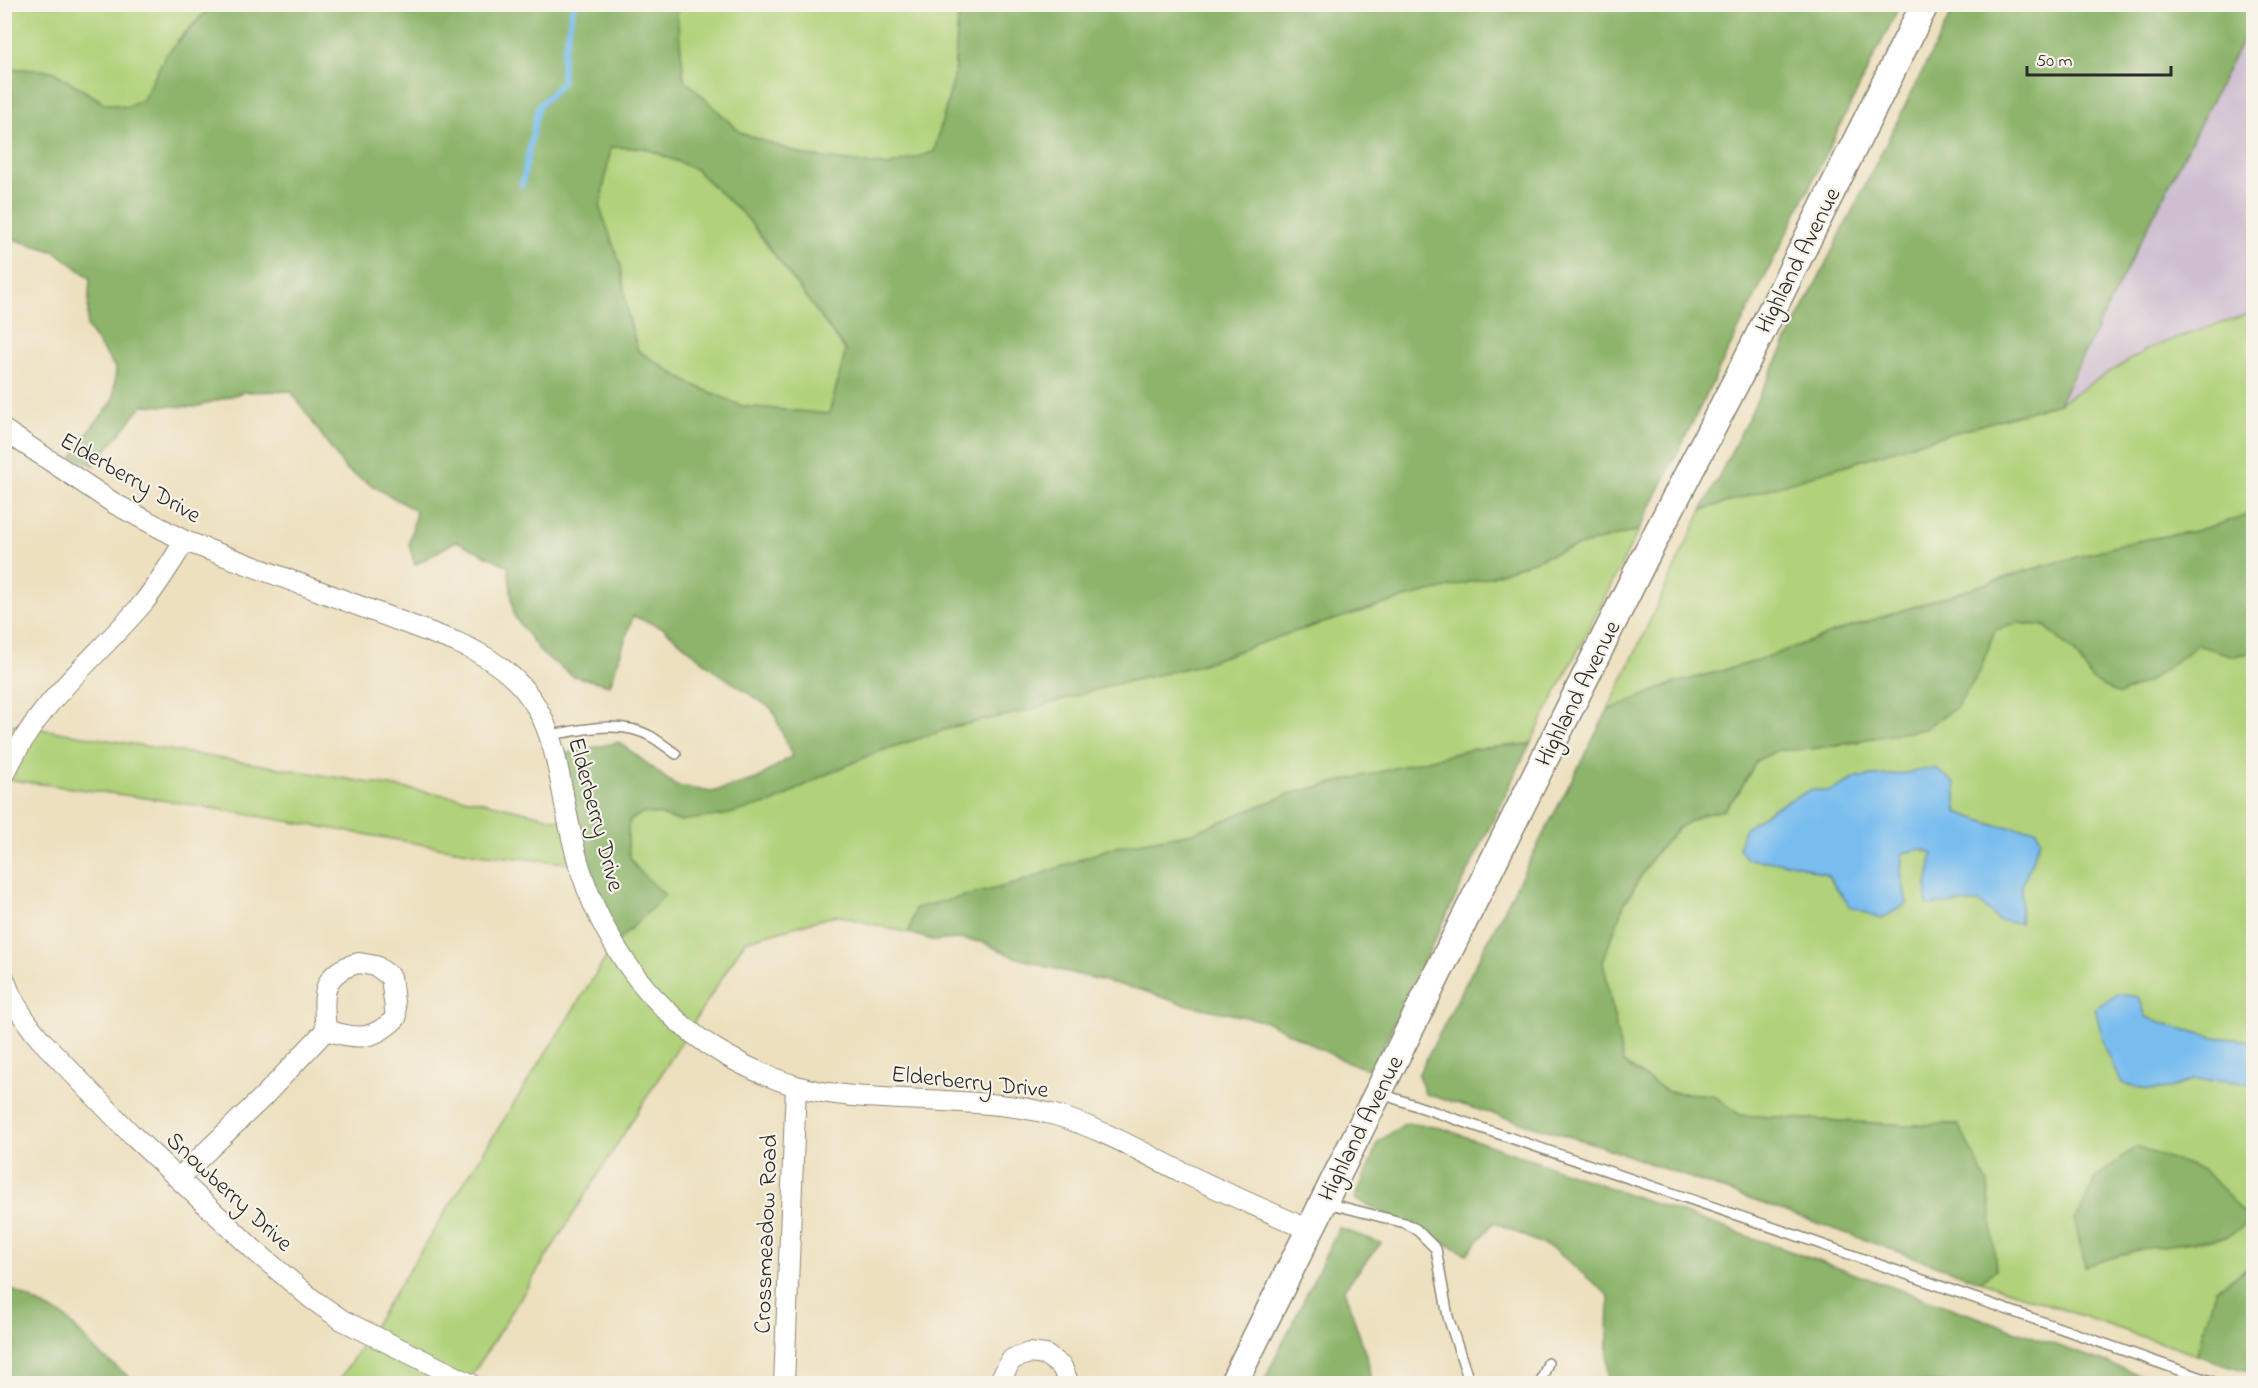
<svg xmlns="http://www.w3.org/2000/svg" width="2258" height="1388" font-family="'Indie Flower',sans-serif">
  <rect width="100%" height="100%" fill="#f7f3e8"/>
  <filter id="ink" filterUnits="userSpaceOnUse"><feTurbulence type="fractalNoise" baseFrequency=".0167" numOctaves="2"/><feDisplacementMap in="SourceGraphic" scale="12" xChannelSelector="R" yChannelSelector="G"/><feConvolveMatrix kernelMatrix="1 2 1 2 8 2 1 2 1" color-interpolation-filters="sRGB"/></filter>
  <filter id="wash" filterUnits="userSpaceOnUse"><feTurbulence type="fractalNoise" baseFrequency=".008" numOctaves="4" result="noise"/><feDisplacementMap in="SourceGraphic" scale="24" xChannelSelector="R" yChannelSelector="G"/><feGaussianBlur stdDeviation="1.35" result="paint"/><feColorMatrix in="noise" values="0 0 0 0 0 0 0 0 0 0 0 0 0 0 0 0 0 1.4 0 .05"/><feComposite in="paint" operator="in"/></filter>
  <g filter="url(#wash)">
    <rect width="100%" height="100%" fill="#ede0bf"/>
    <polygon fill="#cebed0" points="2253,17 2253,312 2149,348 2059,403"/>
    <g fill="#b1d27a" stroke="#6e7e52" stroke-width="1.5" fill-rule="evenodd">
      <polygon points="681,4 959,5 954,78 934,152 888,166 807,156 741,133 684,79 677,14"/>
      <polygon points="4,5 212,5 178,40 143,100 127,107 104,103 52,71 16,69 5,70"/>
      <polygon points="610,147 645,148 695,169 748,219 846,351 829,414 742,406 689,383 638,351 600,208"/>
      <polygon points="2253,312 2253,510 2243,517 2195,531 2131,542 2026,571 1842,630 1750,663 1672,684 1608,710 1702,510 1913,444 2059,403 2149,348"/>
      <path d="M1639,530l-109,214 -57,5 -184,45 -96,39 -82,15 -96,36 -100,24 -6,25 -73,-18 -91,26 -278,442 -130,1 277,-439 50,-50c-29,-29 -41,-30 -35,-74l13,-8 16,1 21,7 95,-19 44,-24 57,-25 78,-26 72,-16 83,-25 88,-20 85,-30 120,-37 89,-22 70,-26z"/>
      <path d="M2019,623l26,3 31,28 16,26h59l46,-36 37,12 19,-4v389l-40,-4 -35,-9 -32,-11 -7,-20 31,91 24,-8h27l32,4v181l-37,24 -20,66 -216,-74 15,-11 -37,-146 -51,1 -167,-10 -27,-20 -45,-3 -45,-29 -20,-102 21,-57 28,-46 27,-31 22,-12 23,-5 16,-20 17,-30 22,-10 32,-1 47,-7 121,-69 16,-43zM1893,775l62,9 2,28 36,13 43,5 4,10 -18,46 -2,37 -21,-2 -20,-19 -29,2 -23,-18 6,-33 -12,-4 -19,4 -1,20 6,31 -57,2 -23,-31 -30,-11 -50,-5 63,-69 21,1 27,-14zM2096,1178l131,59 -87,12 -55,17z"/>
      <polygon points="4,723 475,800 568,822 579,864 485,855 176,802 5,779"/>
    </g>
    <g fill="#8cb46a" stroke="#5c704a" stroke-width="1.5" fill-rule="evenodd">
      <polygon points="1956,4 2253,4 2254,17 2059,403 1913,444 1702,510"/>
      <path d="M212,5h469l-4,9 7,65 57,54 66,23 81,10 46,-14 20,-74 5,-73h941l-261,525 -79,21 -70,26 -89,22 -120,37 -85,30 -88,20 -83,25 -72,16 -78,26 -57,25 -44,24 -49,13 -46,6 -21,-7 -16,-1 -13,8c-6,44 7,46 36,74l-51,50 -19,-38 -40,-151 64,-14 57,44 36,6 45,-13 35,-23 -20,-47 -57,-38 -52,-43 -30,-12 -23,69 -37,-9 -31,-22 -28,-38 -6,-50 -52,-25 -41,24 -6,-20 7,-34 -70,-41 -55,-79 -47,1 -49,15 -52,-2 -49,60 -21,-8 15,-25 25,-31 3,-32 -29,-42 3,-49 -34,-26 -47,-14 -4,1 -1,-169 12,-1 36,2 52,32 23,4 16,-7 22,-44zM611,147l34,1 50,21 53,50 98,132 -17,63 -87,-8 -53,-23 -51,-32 -10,-34 -7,-51 -21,-58z"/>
      <polygon points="2253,510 2253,652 2234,656 2197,645 2151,680 2119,695 2092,680 2076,654 2045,626 2019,623 1995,630 1979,673 1957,707 1924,729 1811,749 1779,750 1757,760 1740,790 1724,810 1701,815 1679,827 1652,857 1624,904 1603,961 1623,1063 1668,1092 1713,1095 1740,1115 1907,1125 1958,1124 1988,1184 1996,1270 1980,1281 1595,1144 1425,1094 1418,1075 1608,710 1672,684 1750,663 1841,630 2026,571 2131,542 2195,531 2243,517"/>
      <polygon points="1530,744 1374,1065 1368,1069 1348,1063 1268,1022 1179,1003 1141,990 1047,967 1012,956 982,942 956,939 935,941 909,933 915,908 1015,884 1111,848 1193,833 1289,794 1473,749"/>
      <polygon points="1406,1123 1441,1128 2164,1383 1607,1383 1609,1296 1555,1250 1494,1222 1467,1254 1355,1199 1379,1141"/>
      <polygon points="2135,1147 2204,1170 2251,1221 2227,1237 2140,1249 2085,1266 2075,1221 2096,1178"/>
      <polygon points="1339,1228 1381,1243 1344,1289 1368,1361 1371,1383 1263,1383"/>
      <polygon points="2253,1265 2253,1373 2196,1355 2216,1289"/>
      <polygon points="5,1286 65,1317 98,1353 137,1383 5,1383"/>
    </g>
    <g fill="#79bdef" stroke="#52748d" stroke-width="1.5">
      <polygon points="1935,768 1955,784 1957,812 1993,825 2037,830 2040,840 2022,886 2020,923 1999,921 1979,902 1926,905 1927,886 1933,853 1921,849 1902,853 1901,873 1907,904 1881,919 1850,906 1827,875 1797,864 1747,859 1739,848 1744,829 1774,808 1810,790 1831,791 1858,777 1893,775"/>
      <polygon points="2118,994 2139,997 2146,1017 2178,1028 2213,1037 2253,1041 2253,1084 2221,1080 2194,1080 2170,1088 2147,1090 2122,1083 2105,1047 2095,1008"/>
    </g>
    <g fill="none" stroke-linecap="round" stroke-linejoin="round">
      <polyline stroke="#79bdef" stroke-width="6" points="522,185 538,107 562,83 563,56 574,4"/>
    </g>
  </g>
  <g filter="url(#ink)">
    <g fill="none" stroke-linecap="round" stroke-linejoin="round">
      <g stroke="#8c8675" stroke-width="12">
        <g id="lane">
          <path d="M550,735c33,-5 71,-16 102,2 8,5 16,11 24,17"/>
          <polyline points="1382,1094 1792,1234 2219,1384"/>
          <polyline points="1327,1203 1405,1223 1416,1229 1436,1249 1448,1317 1470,1384"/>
          <polyline points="1540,1384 1548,1363"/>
        </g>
      </g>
      <g stroke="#8c8675" stroke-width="22">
        <g id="street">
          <path d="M4,430l111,74 70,37 271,101c115,49 93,127 124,226 16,52 45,102 84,140 35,36 84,63 132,78 44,13 100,12 147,15 37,2 75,4 112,14 45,13 83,35 125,56 42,21 86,39 129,59"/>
          <path d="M4,776c33,-75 89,-114 140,-174 15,-19 28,-41 41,-61"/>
          <path d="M359,963l17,3 15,11 5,41c-25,24 -40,21 -70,12 -3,-34 -6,-58 33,-67z"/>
          <path d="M4,978c7,22 21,43 36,61l92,96 122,115 58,49 30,21 129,64"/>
          <polyline points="179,1178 264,1096 326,1030"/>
          <polyline points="784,1384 796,1086"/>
          <polyline points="998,1384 1012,1359 1029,1353 1046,1355 1062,1367 1069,1384"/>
        </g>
      </g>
      <g stroke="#8c8675" stroke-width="30">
        <polyline id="secondary" points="1233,1384 1645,557 1740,374 1925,4"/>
      </g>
      <use href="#lane" stroke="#fff" stroke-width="9"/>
      <use href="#street" stroke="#fff" stroke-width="20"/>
      <use href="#secondary" stroke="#fff" stroke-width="27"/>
    </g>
  </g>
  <g text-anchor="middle" stroke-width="4.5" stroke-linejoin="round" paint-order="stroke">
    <g font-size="24" fill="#2b2b2b" stroke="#f7f3e8">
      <text transform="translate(1797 260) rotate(-63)" y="8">Highland Avenue</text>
      <text transform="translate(131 477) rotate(30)" y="8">Elderberry Drive</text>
      <text transform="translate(1577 693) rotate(-63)" y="8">Highland Avenue</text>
      <text transform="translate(597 814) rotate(75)" y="8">Elderberry Drive</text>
      <text transform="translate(970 1081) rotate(6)" y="8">Elderberry Drive</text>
      <text transform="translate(1360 1128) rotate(-63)" y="8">Highland Avenue</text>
      <text transform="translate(230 1191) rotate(43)" y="8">Snowberry Drive</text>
      <text transform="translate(765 1234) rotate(-88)" y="8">Crossmeadow Road</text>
    </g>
  </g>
  <rect width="2258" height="1388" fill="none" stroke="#f7f3e8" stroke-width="24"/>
  <path d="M2027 66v9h144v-9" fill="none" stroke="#2b2b2b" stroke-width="3"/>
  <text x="2036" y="66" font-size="18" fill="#2b2b2b" stroke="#f7f3e8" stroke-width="4.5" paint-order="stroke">50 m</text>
</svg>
